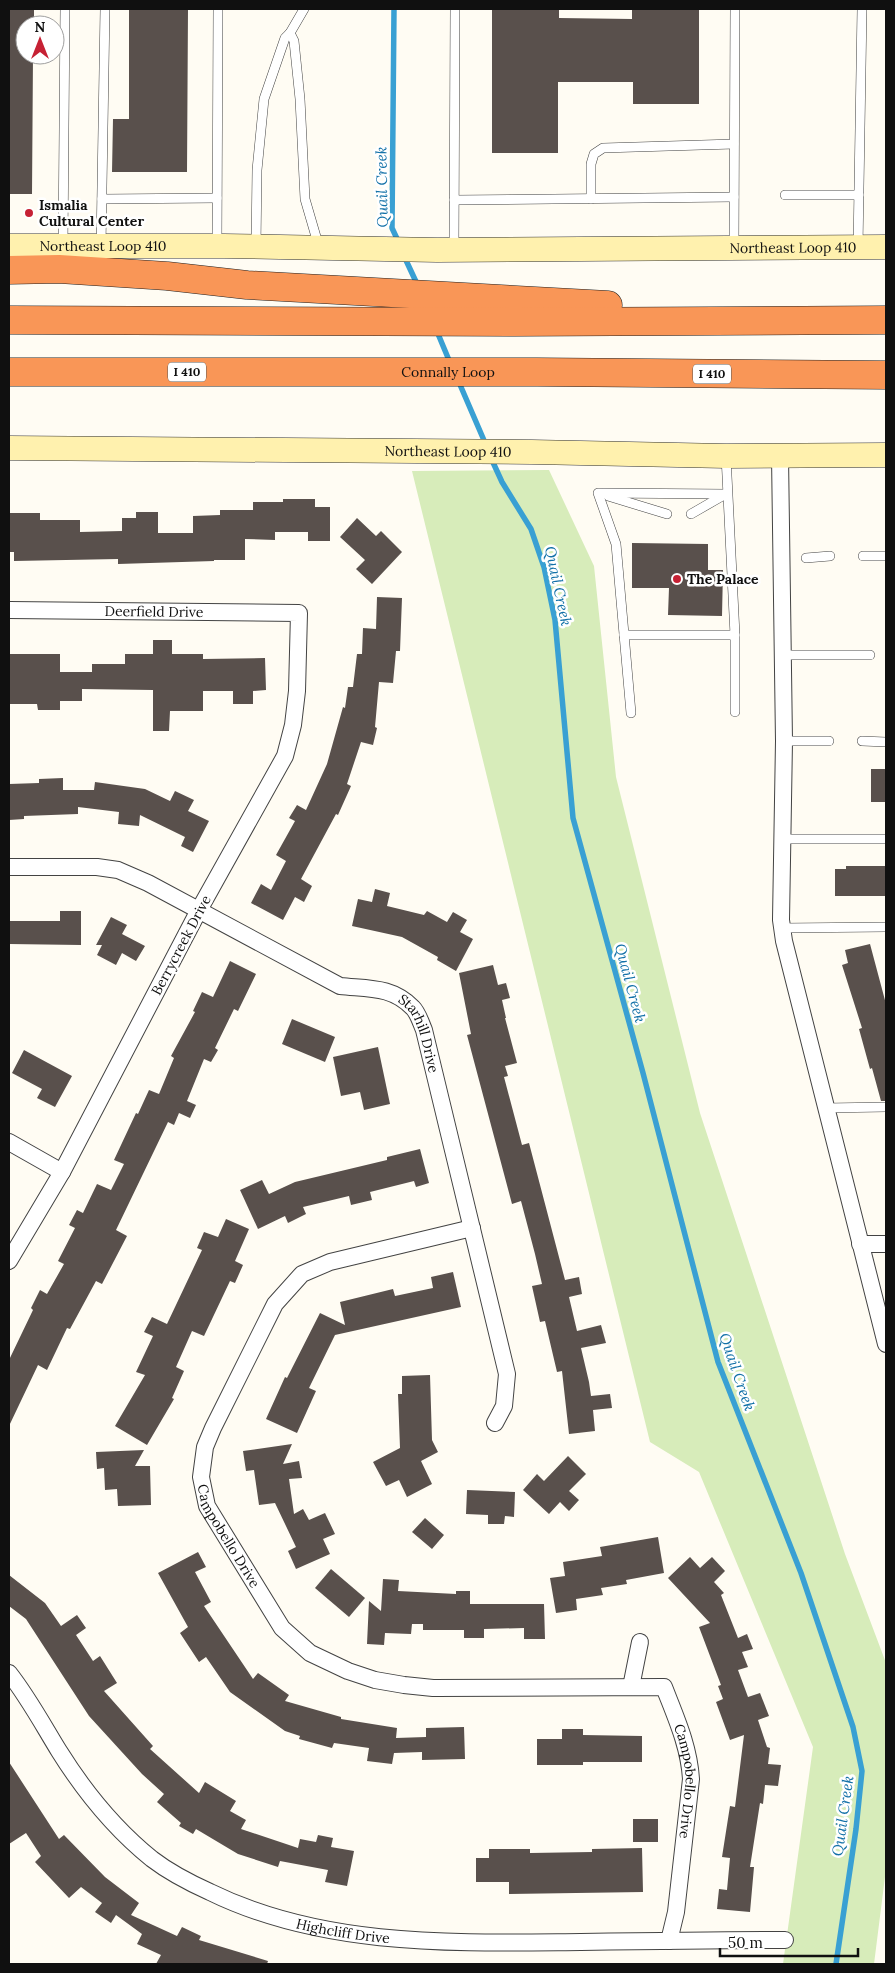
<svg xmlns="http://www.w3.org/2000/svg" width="895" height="1973" font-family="Lora,serif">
  <rect width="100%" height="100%" fill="#fffcf3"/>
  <polygon fill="#d7ecba" points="549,470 594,566 616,777 700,1113 845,1554 886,1663 886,1869 874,1964 783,1964 813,1747 699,1472 650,1442 412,471"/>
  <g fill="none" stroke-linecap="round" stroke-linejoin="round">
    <g stroke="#39a0d3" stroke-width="5.5">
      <polyline points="394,9 392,228 399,243"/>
      <polyline points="404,256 418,286"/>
      <polyline points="436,329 451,365"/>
      <polyline points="458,380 486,445"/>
      <polyline points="491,458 502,482 531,529 544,567 555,620 573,818 643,1073 718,1362 801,1573 853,1727 862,1771 856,1829 836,1964"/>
    </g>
  </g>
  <g fill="#59504c">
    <polygon points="9,9 34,9 34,25 25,25 25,55 33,55 32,194 9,194"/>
    <polygon points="129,9 188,9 187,172 112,172 113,119 129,119"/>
    <polygon points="492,9 559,9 559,18 632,19 632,9 699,9 699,104 633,104 633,82 558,82 558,153 492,153"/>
    <polygon points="283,499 315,499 315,507 330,507 330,541 308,541 308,532 275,532 275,540 245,539 245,560 214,560 214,561 118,564 118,559 14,561 14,552 9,552 9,513 40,513 40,520 80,520 80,532 122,531 122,518 136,518 136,512 158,512 158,533 193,533 193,516 220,515 220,510 253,510 253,502 283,502"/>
    <polygon points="357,518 376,536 381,531 402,552 372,584 356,569 365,560 340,537"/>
    <polygon points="632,543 708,544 708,570 723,570 722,616 668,615 669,588 632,588"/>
    <polygon points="377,597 402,598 400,651 396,651 393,683 379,682 375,727 377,728 373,745 361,742 347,784 351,786 338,815 336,814 301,879 312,886 304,902 295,897 283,920 251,903 261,884 271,890 286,861 276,855 295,821 289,818 297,805 306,810 327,764 343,707 345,708 348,687 353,687 357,654 362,654 363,628 376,629"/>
    <polygon points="153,640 172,640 172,654 203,654 203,659 265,658 266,690 253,691 253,704 233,704 233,691 203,691 203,711 170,711 169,731 153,731 153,690 82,689 82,701 60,701 60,710 38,710 37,704 9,704 9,654 60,654 60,672 92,672 92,664 125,664 125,654 153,654"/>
    <rect x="871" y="769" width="15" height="33"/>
    <polygon points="63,778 63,790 94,790 95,782 145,789 170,801 175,791 194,800 188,811 209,821 193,852 181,846 185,837 140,815 139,826 118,824 119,812 78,807 78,814 24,816 24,819 9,820 9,784 39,783 39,779"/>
    <polygon points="846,866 886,866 886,896 835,896 835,869 846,869"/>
    <polygon points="375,889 390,893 387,906 424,915 427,911 447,922 453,912 467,920 460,932 473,939 456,971 437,960 438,957 402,937 352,926 358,899 372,902"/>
    <polygon points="60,911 81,911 81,945 9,944 9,921 60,921"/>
    <polygon points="111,917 127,925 122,934 145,946 136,961 122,953 116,965 97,955 102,945 96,945"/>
    <polygon points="870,944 886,1004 886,1101 881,1101 872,1068 870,1069 859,1029 862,1028 842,965 848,963 845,950"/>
    <polygon points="230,961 256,974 238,1011 234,1009 215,1048 218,1050 211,1062 204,1059 187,1101 196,1105 190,1118 179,1113 174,1125 168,1122 116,1230 127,1236 102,1284 96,1281 70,1329 67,1328 47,1370 38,1365 9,1426 9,1360 33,1310 31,1308 40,1290 47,1294 64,1264 58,1261 75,1228 69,1225 77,1210 83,1213 97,1184 111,1190 124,1164 114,1160 136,1113 138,1114 149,1090 159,1094 174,1058 171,1056 195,1012 193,1011 202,992 213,997"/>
    <polygon points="493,965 498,985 506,983 510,998 502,1000 506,1018 505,1018 517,1063 505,1066 508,1076 504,1077 522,1145 529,1143 565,1280 579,1277 582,1294 569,1297 577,1331 601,1325 606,1343 581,1348 589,1382 591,1396 610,1394 612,1408 593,1410 595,1431 569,1434 562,1371 557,1372 545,1321 540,1322 532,1286 542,1284 535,1254 521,1201 512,1204 467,1035 471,1034 459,973"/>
    <polygon points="292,1019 335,1037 325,1062 282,1044"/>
    <polygon points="378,1047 390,1104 364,1110 360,1092 341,1096 333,1057"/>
    <polygon points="24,1050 72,1076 55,1107 37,1098 42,1089 12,1073"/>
    <polygon points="420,1149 429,1183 416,1187 414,1181 370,1192 372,1200 351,1205 349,1196 303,1207 306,1214 288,1223 285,1216 258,1229 240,1190 262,1180 269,1194 295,1182 387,1160 387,1157"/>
    <polygon points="226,1219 249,1229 235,1261 243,1265 235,1283 230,1281 204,1336 192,1331 176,1367 184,1371 172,1398 174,1399 147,1445 115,1426 145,1375 136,1372 153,1336 144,1332 152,1317 167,1324 202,1250 197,1248 204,1232 218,1237"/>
    <polygon points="453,1272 461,1307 335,1335 309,1388 316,1391 297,1433 266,1419 285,1377 287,1378 320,1313 345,1325 340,1302 393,1289 395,1296 433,1288 431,1277"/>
    <polygon points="430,1375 432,1440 438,1452 421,1461 432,1484 407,1497 399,1480 386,1486 373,1462 400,1448 398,1394 402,1394 402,1376"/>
    <polygon points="292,1444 283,1464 299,1461 302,1478 289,1479 294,1514 303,1509 309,1520 325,1513 335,1534 323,1539 330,1554 296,1569 288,1551 296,1547 275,1503 259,1505 254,1470 246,1471 243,1451"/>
    <polygon points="144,1450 135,1466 150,1466 151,1505 118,1506 117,1489 105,1490 104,1468 97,1469 96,1452"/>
    <polygon points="568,1456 586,1474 569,1491 579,1500 569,1511 560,1502 549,1514 523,1490 537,1474 544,1481"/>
    <polygon points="467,1490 515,1492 514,1517 505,1516 504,1524 488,1524 488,1515 466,1514"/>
    <polygon points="425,1518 444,1535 432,1549 412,1532"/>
    <polygon points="658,1537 664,1573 626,1580 627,1584 601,1588 603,1595 576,1599 577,1610 556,1613 550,1578 565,1576 563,1562 602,1556 600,1547"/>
    <polygon points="198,1552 206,1567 195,1572 211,1602 204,1606 253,1679 258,1673 289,1695 285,1701 341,1717 341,1719 397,1728 396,1738 426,1737 426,1728 464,1727 465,1759 422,1760 422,1752 394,1753 392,1764 367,1761 369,1748 334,1743 332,1748 299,1739 300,1736 285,1731 230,1692 206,1657 199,1662 180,1633 188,1627 158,1573"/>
    <polygon points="690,1557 700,1568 712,1557 725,1571 714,1582 724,1593 721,1595 738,1638 747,1634 753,1649 742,1652 748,1667 738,1670 748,1697 760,1693 769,1716 758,1720 767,1747 770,1748 768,1764 781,1765 778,1786 765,1785 763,1804 760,1803 750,1867 754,1867 750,1912 717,1909 719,1889 727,1890 730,1858 722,1857 730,1806 735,1807 744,1735 730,1740 716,1702 723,1699 718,1686 721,1685 699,1627 710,1623 668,1578"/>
    <polygon points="331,1569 365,1598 349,1617 315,1588"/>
    <polygon points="9,1575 45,1603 61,1626 77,1615 86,1628 76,1635 93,1661 100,1656 117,1683 104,1691 153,1746 150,1749 199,1793 205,1782 236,1801 230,1811 246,1820 241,1829 298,1848 300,1839 316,1842 318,1835 333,1838 331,1847 354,1851 347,1886 325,1882 328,1870 280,1861 278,1867 238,1854 196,1829 193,1834 179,1826 181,1823 157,1802 164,1794 142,1774 89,1716 26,1619 9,1606"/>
    <polygon points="383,1579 399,1580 398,1591 456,1594 456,1591 470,1591 470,1604 544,1604 545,1639 524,1639 524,1628 484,1629 484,1638 464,1638 464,1630 423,1630 423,1624 412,1624 411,1634 385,1633 384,1645 367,1644 369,1601 381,1611"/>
    <polygon points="562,1729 583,1729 583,1735 642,1736 642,1762 583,1762 583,1765 537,1765 537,1739 562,1739"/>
    <polygon points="9,1762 59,1839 64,1835 105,1877 139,1903 131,1915 177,1936 182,1927 201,1936 199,1940 268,1961 267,1964 156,1964 161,1955 137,1944 142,1934 116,1915 111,1923 95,1912 102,1903 81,1887 69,1898 35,1862 41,1856 26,1833 9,1844"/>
    <rect x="633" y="1819" width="25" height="23"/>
    <polygon points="642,1848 643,1892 509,1894 509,1882 476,1882 476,1858 489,1858 489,1849 530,1849 530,1853 592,1852 592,1849"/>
  </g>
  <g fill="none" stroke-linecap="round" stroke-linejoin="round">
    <g stroke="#434343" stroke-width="10">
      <g id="service">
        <polyline points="290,33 294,41 300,99 305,199 319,247"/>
        <polyline points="785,195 859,195"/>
        <polyline points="102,199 217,198"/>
        <polyline points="591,199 591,164 594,154 603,148 734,144"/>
        <polyline points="454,200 734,197"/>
        <polyline points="63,246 65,9"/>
        <polyline points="101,246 105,9"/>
        <polyline points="217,246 218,9"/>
        <polyline points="256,246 257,170 264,99 285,38 290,33 304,9"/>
        <polyline points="734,246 735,9"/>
        <polyline points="858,247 862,9"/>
        <polyline points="454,249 455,9"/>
        <polyline points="726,456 735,635"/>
        <polyline points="608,496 667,514"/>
        <polyline points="691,514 724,495"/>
        <polyline points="863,556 886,556"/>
        <polyline points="806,558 830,556"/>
        <polyline points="624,635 735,635 735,712"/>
        <polyline points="782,655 870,655"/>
        <polyline points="631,713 616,544 598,493 727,494"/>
        <polyline points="784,741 829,741"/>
        <polyline points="862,741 886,742"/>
        <polyline points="782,839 886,839"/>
        <polyline points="782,928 886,927"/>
        <polyline points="826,1108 886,1107"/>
      </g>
    </g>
    <g stroke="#434343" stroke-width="18">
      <g id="minor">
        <polyline points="780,456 784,741 781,920 784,941 886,1344"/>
        <path id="s1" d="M9,610l290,3 -2,78 -4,34 -8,31 -86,154 -137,262 -53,89"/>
        <path id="s2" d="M9,867h88l21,3 30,13 192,103c28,3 52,0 73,22 5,5 8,15 11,22l83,344 -3,32 -9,17"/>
        <polyline points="9,1142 62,1172"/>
        <path id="s3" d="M472,1228l-142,34 -28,12 -27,30 -62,124 -8,19 -4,30 6,29 75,122 28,25 38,18 27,9 29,5 29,3 231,-1c12,31 25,59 27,92l-15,133 -7,29"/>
        <polyline points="860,1244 886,1244"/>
        <path id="s4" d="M9,1673c19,24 34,52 50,78 25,40 57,79 93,108 17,13 38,24 58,33 114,56 246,51 371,50 68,-1 136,-2 204,-2"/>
        <polyline points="631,1687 640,1642"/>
      </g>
    </g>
    <g stroke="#323232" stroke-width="25">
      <g id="secondary">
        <path id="s5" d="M9,246h215l213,4 449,-3"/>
        <path id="s6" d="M9,448l523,4 194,4 160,-1"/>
      </g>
    </g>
    <g stroke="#212121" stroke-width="29">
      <g id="motorway">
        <polyline points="9,270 59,269 167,276 247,285 608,305"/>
        <polyline points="9,320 515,322 886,320"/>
        <path id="s7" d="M9,372h528l349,3"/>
      </g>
    </g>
    <use href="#service" stroke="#fff" stroke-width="9"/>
    <use href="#minor" stroke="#fff" stroke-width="16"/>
    <use href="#secondary" stroke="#fff1ae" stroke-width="24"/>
    <use href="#motorway" stroke="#f99657" stroke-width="28"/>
  </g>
  <g fill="#c62134" stroke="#fff" stroke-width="2">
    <circle cx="29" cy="213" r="5"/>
    <circle cx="677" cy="579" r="5"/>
  </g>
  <g text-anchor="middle" stroke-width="5" stroke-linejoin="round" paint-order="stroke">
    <g fill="#fff" stroke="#585858" stroke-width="1">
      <rect x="168" y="362.5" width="38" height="19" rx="4"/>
      <rect x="693" y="364.5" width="38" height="19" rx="4"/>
    </g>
    <g font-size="12" font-weight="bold" fill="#101010">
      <text x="187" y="376">I 410</text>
      <text x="712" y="378">I 410</text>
    </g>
    <g font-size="14" font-weight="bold" fill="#101010" stroke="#fff" text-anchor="start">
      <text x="39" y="210">Ismalia<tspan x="39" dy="16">Cultural Center</tspan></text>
      <text x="687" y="584">The Palace</text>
    </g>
    <g font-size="14" fill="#101010" stroke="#fff">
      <text dy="5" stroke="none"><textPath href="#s5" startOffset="94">Northeast Loop 410</textPath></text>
      <text dy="5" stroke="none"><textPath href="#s5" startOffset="784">Northeast Loop 410</textPath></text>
      <text dy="5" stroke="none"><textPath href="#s7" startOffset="439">Connally Loop</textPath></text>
      <text dy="5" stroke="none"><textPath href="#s6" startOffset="439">Northeast Loop 410</textPath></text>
      <text dy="5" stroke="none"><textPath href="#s1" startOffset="145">Deerfield Drive</textPath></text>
      <text transform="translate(181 945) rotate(-62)" y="5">Berrycreek Drive</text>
      <text dy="5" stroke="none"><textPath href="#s2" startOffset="464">Starhill Drive</textPath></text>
      <text dy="5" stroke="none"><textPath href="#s3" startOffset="472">Campobello Drive</textPath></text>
      <text dy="5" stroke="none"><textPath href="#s3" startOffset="1075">Campobello Drive</textPath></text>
      <text dy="5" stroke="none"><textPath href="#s4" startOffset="442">Highcliff Drive</textPath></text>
    </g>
    <g font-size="15" font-style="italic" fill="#1371a8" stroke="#fff">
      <text transform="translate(382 187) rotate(-91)" y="5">Quail Creek</text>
      <text transform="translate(558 586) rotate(78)" y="5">Quail Creek</text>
      <text transform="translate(630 983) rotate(75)" y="5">Quail Creek</text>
      <text transform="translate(737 1372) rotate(71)" y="5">Quail Creek</text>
      <text transform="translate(843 1816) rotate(-82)" y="5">Quail Creek</text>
    </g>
  </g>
  <rect width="895" height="1973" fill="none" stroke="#101010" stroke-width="20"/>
  <g transform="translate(40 40)"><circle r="24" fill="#ffffff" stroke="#9f9f9f"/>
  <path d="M0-4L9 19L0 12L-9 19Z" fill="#c62134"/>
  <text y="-8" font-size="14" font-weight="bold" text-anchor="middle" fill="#101010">N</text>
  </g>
  <path d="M720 1948v8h138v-8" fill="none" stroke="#101010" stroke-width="2.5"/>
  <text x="728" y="1948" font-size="15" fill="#101010" stroke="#ffffff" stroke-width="4" paint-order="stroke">50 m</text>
</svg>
